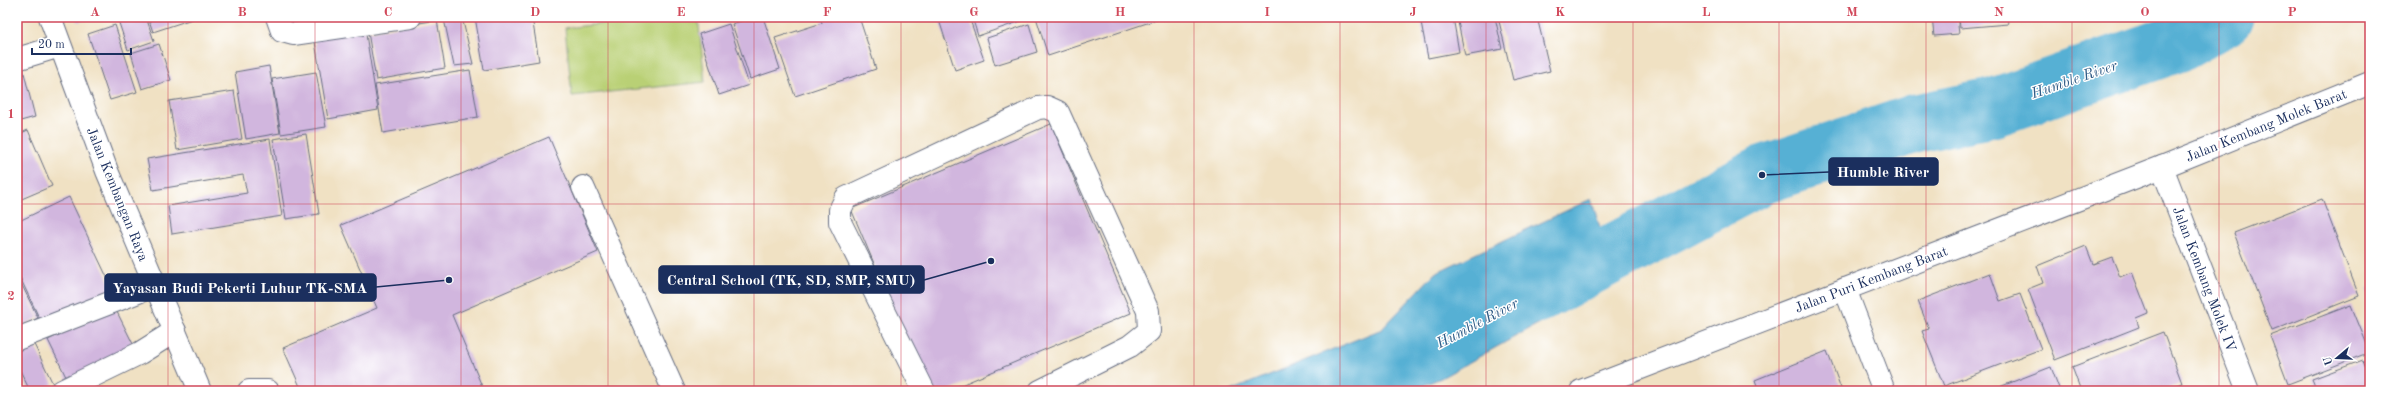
<svg xmlns="http://www.w3.org/2000/svg" width="2387" height="408" font-family="'Old Standard TT',serif">
  <rect width="100%" height="100%" fill="#fff"/>
  <filter id="ink" filterUnits="userSpaceOnUse"><feTurbulence type="fractalNoise" baseFrequency=".025" numOctaves="2"/><feDisplacementMap in="SourceGraphic" scale="8" xChannelSelector="R" yChannelSelector="G"/><feConvolveMatrix kernelMatrix="1 2 1 2 8 2 1 2 1" color-interpolation-filters="sRGB"/></filter>
  <filter id="wash" filterUnits="userSpaceOnUse"><feTurbulence type="fractalNoise" baseFrequency=".012" numOctaves="4" result="noise"/><feDisplacementMap in="SourceGraphic" scale="16" xChannelSelector="R" yChannelSelector="G"/><feGaussianBlur stdDeviation="0.9" result="paint"/><feColorMatrix in="noise" values="0 0 0 0 0 0 0 0 0 0 0 0 0 0 0 0 0 1.4 0 .05"/><feComposite in="paint" operator="in"/></filter>
  <g filter="url(#wash)">
    <rect width="100%" height="100%" fill="#f0e1c3"/>
    <polygon fill="#b9d075" stroke="#6a806a" points="666,17 698,17 705,82 572,96 565,28"/>
    <polygon fill="#57b0d4" stroke="#397099" points="1591,199 1617,280 1441,378 1410,391 1230,391 1382,329 1435,273"/>
    <g fill="none" stroke-linecap="round" stroke-linejoin="round">
      <polyline stroke="#57b0d4" stroke-width="59" points="1536,294 1762,175 1917,123 1992,108 2180,42 2224,17"/>
    </g>
    <g id="blocks">
      <g fill="#d1b6de">
        <polygon points="76,17 93,17 78,22"/>
        <polygon points="129,17 146,17 154,41 128,50 118,20"/>
        <polygon points="148,17 198,17 153,32"/>
        <polygon points="287,17 300,17 300,18 288,20"/>
        <polygon points="452,17 462,17 473,64 454,66 444,19"/>
        <polygon points="475,17 532,17 539,61 484,70"/>
        <polygon points="753,17 763,17 780,69 750,79 732,24"/>
        <polygon points="820,17 859,17 876,69 795,96 775,38 822,23"/>
        <polygon points="949,17 969,17 984,60 955,70 939,20"/>
        <polygon points="972,17 1020,17 1021,21 978,36"/>
        <polygon points="1036,17 1165,17 1048,56"/>
        <polygon points="1420,17 1453,17 1459,52 1428,58"/>
        <polygon points="1457,17 1495,17 1502,49 1465,56"/>
        <polygon points="1498,17 1537,17 1550,71 1513,80"/>
        <polygon points="1932,17 1957,17 1959,34 1934,36"/>
        <polygon points="1959,17 2007,17 2008,24 1960,28"/>
        <polygon points="437,20 445,68 376,80 368,32"/>
        <polygon points="729,24 749,85 719,95 699,34"/>
        <polygon points="1029,24 1037,52 995,65 987,38"/>
        <polygon points="115,25 137,92 110,100 88,34"/>
        <polygon points="365,28 378,110 328,119 314,36"/>
        <polygon points="159,44 171,80 142,89 131,53"/>
        <polygon points="22,65 35,117 17,122 17,66"/>
        <polygon points="269,66 280,133 246,139 235,72"/>
        <polygon points="470,70 478,117 383,133 375,85"/>
        <polygon points="316,72 326,127 281,134 272,79"/>
        <polygon points="234,91 242,139 177,150 169,101"/>
        <polygon points="1051,124 1131,313 947,391 928,391 851,209"/>
        <polygon points="28,130 52,186 17,201 17,135"/>
        <polygon points="306,134 319,214 286,219 273,139"/>
        <polygon points="549,137 598,252 452,315 484,391 302,391 283,348 377,308 341,225"/>
        <polygon points="270,139 282,216 172,234 168,206 247,193 243,175 153,190 147,159"/>
        <polygon points="69,197 114,292 43,326 17,271 17,222"/>
        <polygon points="2322,199 2359,296 2272,331 2234,233"/>
        <polygon points="2086,246 2093,264 2112,257 2120,277 2132,272 2148,313 2136,318 2139,327 2055,360 2028,289 2043,283 2037,266"/>
        <polygon points="1990,273 2000,301 2020,294 2041,349 1944,386 1922,331 1929,329 1918,301"/>
        <polygon points="17,275 38,318 17,328"/>
        <polygon points="2370,287 2370,297 2367,289"/>
        <polygon points="2351,305 2370,352 2288,384 2270,336"/>
        <polygon points="115,308 135,348 68,381 48,340"/>
        <polygon points="2163,332 2182,383 2161,391 2081,391 2072,367"/>
        <polygon points="32,340 53,384 39,391 30,391 17,364 17,348"/>
        <polygon points="1827,351 1842,391 1759,391 1755,380"/>
        <polygon points="2363,360 2370,378 2370,391 2317,391 2312,379"/>
        <polygon points="2051,367 2060,391 1989,391"/>
      </g>
    </g>
  </g>
  <g filter="url(#ink)">
    <use href="#blocks" fill-opacity="0" stroke="#666d81" stroke-width="1"/>
    <g fill="none" stroke-linecap="round" stroke-linejoin="round">
      <g stroke="#666d81" stroke-width="24">
        <g id="minor">
          <polyline points="50,17 107,171 200,391"/>
          <polyline points="277,17 282,31 293,34 410,17"/>
          <polyline points="17,59 60,46"/>
          <polyline points="2162,167 2248,391"/>
          <polyline points="583,187 674,391"/>
          <polyline points="1845,289 1884,391"/>
          <polyline points="17,339 156,285"/>
          <polyline points="62,391 140,353 175,331"/>
          <polyline points="249,391 268,391"/>
          <polyline points="924,391 840,222 840,210 846,198 1038,108 1047,107 1058,112 1148,311 1149,331 1130,346 1040,391"/>
          <polyline points="1581,391 2162,167 2370,83"/>
        </g>
      </g>
      <use href="#minor" stroke="#fff" stroke-width="22"/>
    </g>
  </g>
  <path fill="none" stroke="#d1495b" stroke-width="1" stroke-opacity="0.55" d="M168,17v374M315,17v374M461,17v374M608,17v374M754,17v374M901,17v374M1047,17v374M1194,17v374M1340,17v374M1486,17v374M1633,17v374M1779,17v374M1926,17v374M2072,17v374M2219,17v374M17,204h2353"/>
  <g text-anchor="middle" stroke-width="3" stroke-linejoin="round" paint-order="stroke">
    <g font-size="14" fill="#1b2f5e" stroke="#fff">
      <text transform="translate(2266 125) rotate(-22)" y="5">Jalan Kembang Molek Barat</text>
      <text transform="translate(118 194) rotate(68)" y="5">Jalan Kembangan Raya</text>
      <text transform="translate(1871 279) rotate(-21)" y="5">Jalan Puri Kembang Barat</text>
      <text transform="translate(2205 279) rotate(69)" y="5">Jalan Kembang Molek IV</text>
    </g>
    <g font-size="15" font-style="italic" fill="#305c87" stroke="#fff">
      <text transform="translate(2074 79) rotate(-19)" y="5">Humble River</text>
      <text transform="translate(1477 323) rotate(-28)" y="5">Humble River</text>
    </g>
  </g>
  <path fill="none" stroke="#1b2f5e" stroke-width="1.5" d="M1762 175L1829 172M991 261L924 280M449 280L376 287"/>
  <g fill="#1b2f5e" stroke="#fff" stroke-width="1.5">
    <circle cx="1762" cy="175" r="4"/>
    <circle cx="991" cy="261" r="4"/>
    <circle cx="449" cy="280" r="4"/>
  </g>
  <g fill="#1b2f5e" stroke="#1b2f5e" stroke-width="1.5">
    <rect x="1829" y="158" width="109" height="27" rx="4"/>
    <rect x="659" y="266" width="265" height="27" rx="4"/>
    <rect x="105" y="274" width="271" height="27" rx="4"/>
  </g>
  <g font-size="15" text-anchor="middle" font-weight="bold" fill="#fff">
    <text x="1883" y="177">Humble River</text>
    <text x="791" y="285">Central School (TK, SD, SMP, SMU)</text>
    <text x="240" y="293">Yayasan Budi Pekerti Luhur TK-SMA</text>
  </g>
  <rect width="2387" height="408" fill="none" stroke="#fff" stroke-width="44"/>
  <g transform="translate(2337 358) rotate(251)" stroke="#ffffff" stroke-width="3" paint-order="stroke">
  <path d="M0-3L7 15L0 10L-7 15Z" fill="#1b2f5e"/>
  <text y="-6" font-size="11" font-weight="bold" text-anchor="middle" fill="#1b2f5e">U</text>
  </g>
  <path d="M32 48v6h99v-6" fill="none" stroke="#1b2f5e" stroke-width="2"/>
  <text x="38" y="48" font-size="12" fill="#1b2f5e" stroke="#ffffff" stroke-width="3" paint-order="stroke">20 m</text>
  <rect x="22" y="22" width="2343" height="364" fill="none" stroke="#d1495b" stroke-width="1.5"/>
  <g font-size="13" text-anchor="middle" font-weight="bold" fill="#d1495b">
    <text x="95" y="16">A</text>
    <text x="242" y="16">B</text>
    <text x="388" y="16">C</text>
    <text x="535" y="16">D</text>
    <text x="681" y="16">E</text>
    <text x="827" y="16">F</text>
    <text x="974" y="16">G</text>
    <text x="1120" y="16">H</text>
    <text x="1267" y="16">I</text>
    <text x="1413" y="16">J</text>
    <text x="1560" y="16">K</text>
    <text x="1706" y="16">L</text>
    <text x="1852" y="16">M</text>
    <text x="1999" y="16">N</text>
    <text x="2145" y="16">O</text>
    <text x="2292" y="16">P</text>
    <text x="11" y="118">1</text>
    <text x="11" y="300">2</text>
  </g>
</svg>
